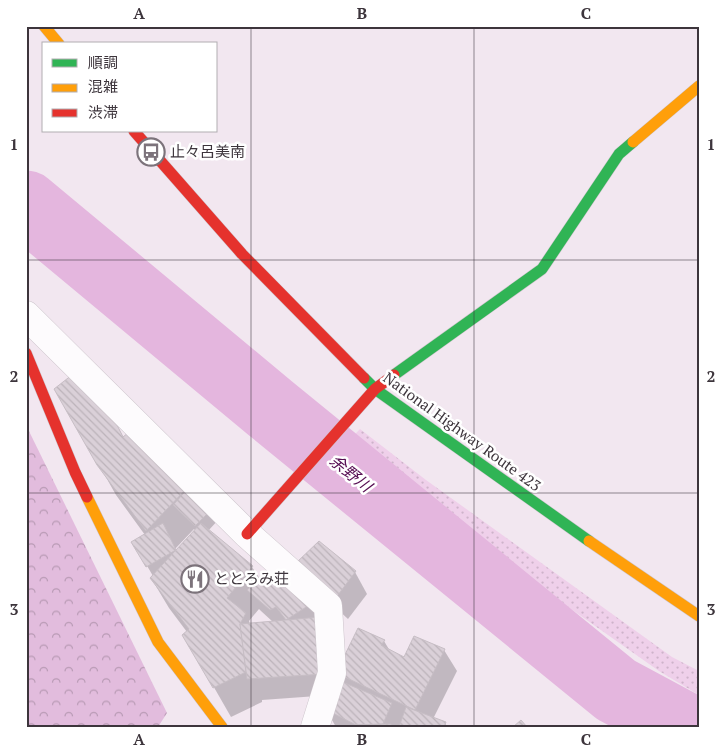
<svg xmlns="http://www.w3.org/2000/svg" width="725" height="753" font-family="'PT Serif','Noto Sans JP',serif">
  <defs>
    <pattern id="grass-dots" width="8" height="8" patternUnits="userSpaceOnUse" patternTransform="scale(1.25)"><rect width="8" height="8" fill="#efd0ea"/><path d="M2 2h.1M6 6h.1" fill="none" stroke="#ceb3ca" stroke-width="1.8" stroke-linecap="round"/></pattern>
    <pattern id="forest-crowns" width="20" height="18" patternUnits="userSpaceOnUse" patternTransform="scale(1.25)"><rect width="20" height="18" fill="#e2bcdd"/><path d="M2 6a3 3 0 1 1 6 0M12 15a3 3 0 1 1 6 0" fill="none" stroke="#b89ab4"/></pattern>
    <pattern id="building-back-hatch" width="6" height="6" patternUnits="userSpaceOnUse" patternTransform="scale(1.25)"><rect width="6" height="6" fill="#dad0d8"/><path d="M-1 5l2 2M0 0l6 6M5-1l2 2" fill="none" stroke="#bcb3ba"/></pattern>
  </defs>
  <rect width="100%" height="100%" fill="#f2e7f0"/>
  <polygon fill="url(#grass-dots)" points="360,429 426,480 672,657 699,671 699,695 659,671 537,585 372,485 335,455"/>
  <polygon fill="url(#forest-crowns)" points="26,425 167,713 158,727 26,727"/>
  <g fill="#0003" fill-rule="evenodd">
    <path d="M56,389l48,13 20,36 96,80 -12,13 44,36 8,12 53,24 24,70 47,-32 6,10 14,7 40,-8 13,21 -24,48 12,4 2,4h-111l-11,-19 6,-13 -69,5v2l-31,15 -47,-82 3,-3 -18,-24 -18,-30 2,-2 -20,-34 12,-7 -29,-40zM194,529l2,2 -20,20 -1,-2zM259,609l2,2 12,11 -23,2 -1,-3z"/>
    <polygon points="355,572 367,594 348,619 310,584"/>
  </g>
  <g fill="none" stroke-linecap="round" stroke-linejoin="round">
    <polyline stroke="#e4b6de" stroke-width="69" points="26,205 270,408 616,690 685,727"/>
  </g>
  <g fill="url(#building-back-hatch)" stroke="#c7bec5">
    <polygon points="77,371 105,401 123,437 135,427 188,487 146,531 97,465 54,389"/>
    <polygon points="193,483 215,506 195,526 173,505"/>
    <polygon points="163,523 176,550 146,567 131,542"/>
    <polygon points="201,523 253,566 227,598 246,613 240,624 246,672 213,688 182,635 189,629 150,578"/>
    <polygon points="319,541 356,571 335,599 296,563"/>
    <polygon points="275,564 314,602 286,620 276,607 270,610 247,590"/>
    <polygon points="320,617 324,674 247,679 240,624"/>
    <polygon points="358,628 385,640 381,645 404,657 414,636 445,649 415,710 336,673"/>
    <polygon points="338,680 392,703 383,724 356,725 323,708"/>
    <polygon points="406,707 446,722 444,727 399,727"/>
    <polygon points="521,720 527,727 513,727"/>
    <polygon points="391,724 391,727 356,727 356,725"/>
  </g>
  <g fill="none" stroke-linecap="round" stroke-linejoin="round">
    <g stroke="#ccc4cb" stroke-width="29">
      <polyline id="street" points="26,315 247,534 328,606 332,673 315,727"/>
    </g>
    <g stroke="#ccc4cb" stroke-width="12">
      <g id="fast">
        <polyline points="394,375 542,269 619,154 633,142"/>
        <polyline points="364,378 375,389 589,541"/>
      </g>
    </g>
    <g stroke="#ccc4cb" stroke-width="12">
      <g id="slow">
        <polyline points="44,26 59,44"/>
        <polyline points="633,142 699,86"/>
        <polyline points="87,497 158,642 222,727"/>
        <polyline points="589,541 699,616"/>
      </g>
    </g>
    <g stroke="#ccc4cb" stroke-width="12">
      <g id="jam">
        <polyline points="134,131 242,254 364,378"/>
        <polyline points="26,353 75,472 87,497"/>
        <polyline points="247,534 375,389 394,375"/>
      </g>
    </g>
    <use href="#street" stroke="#fdfbfd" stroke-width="28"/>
    <use href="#fast" stroke="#30b455" stroke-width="11"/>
    <use href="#slow" stroke="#ff9f0a" stroke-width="11"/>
    <use href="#jam" stroke="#e5322d" stroke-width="11"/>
  </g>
  <path fill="none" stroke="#3d353c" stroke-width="1" stroke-opacity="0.55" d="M251,26v701M474,26v701M26,260h673M26,493h673"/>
  <defs>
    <g id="bus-ring" transform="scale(1.4375)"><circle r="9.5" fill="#fff" stroke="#7c737b" stroke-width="1.5"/><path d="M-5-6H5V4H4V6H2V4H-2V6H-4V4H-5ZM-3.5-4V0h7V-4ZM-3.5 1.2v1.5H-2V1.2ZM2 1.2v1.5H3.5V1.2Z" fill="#7c737b"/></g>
    <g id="restaurant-ring" transform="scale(1.4375)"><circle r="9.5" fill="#fff" stroke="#7c737b" stroke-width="1.5"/><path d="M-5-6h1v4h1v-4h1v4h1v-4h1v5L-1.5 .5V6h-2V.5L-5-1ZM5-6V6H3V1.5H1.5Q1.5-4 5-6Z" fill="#7c737b"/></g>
  </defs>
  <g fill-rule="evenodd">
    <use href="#bus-ring" x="151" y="152"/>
    <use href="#restaurant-ring" x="195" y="579"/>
  </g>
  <g text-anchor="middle" stroke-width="5" stroke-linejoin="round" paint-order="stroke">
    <g font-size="15" fill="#3d353c" stroke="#fff" text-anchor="start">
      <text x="170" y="157">止々呂美南</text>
      <text x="214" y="584">ととろみ荘</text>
    </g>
    <g font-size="15" fill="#3d353c" stroke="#fff">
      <text transform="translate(462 432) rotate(36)" y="5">National Highway Route 423</text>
    </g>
    <g font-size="16" font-style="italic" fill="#550c51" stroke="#fff">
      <text transform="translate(351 473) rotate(39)" y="6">余野川</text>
    </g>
  </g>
  <rect width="725" height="753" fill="none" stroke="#ffffff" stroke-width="55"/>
  <rect x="42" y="42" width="175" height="90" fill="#ffffff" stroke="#b1aeb1"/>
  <rect x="52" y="59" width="25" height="8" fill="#30b455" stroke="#b1aeb1"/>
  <text x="88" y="68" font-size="15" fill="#3d353c">順調</text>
  <rect x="52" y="84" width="25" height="8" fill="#ff9f0a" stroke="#b1aeb1"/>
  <text x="88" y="92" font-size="15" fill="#3d353c">混雑</text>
  <rect x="52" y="109" width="25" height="8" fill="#e5322d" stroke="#b1aeb1"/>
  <text x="88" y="118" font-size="15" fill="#3d353c">渋滞</text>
  <rect x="28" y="28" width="670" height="698" fill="none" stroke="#3d353c" stroke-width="2"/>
  <g font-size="16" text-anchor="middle" font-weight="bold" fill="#3d353c">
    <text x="139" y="19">A</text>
    <text x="362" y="19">B</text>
    <text x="586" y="19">C</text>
    <text x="14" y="150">1</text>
    <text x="711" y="150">1</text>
    <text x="14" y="382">2</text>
    <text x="711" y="382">2</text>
    <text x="14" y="615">3</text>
    <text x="711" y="615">3</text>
    <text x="139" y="745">A</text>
    <text x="362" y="745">B</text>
    <text x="586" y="745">C</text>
  </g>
</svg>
